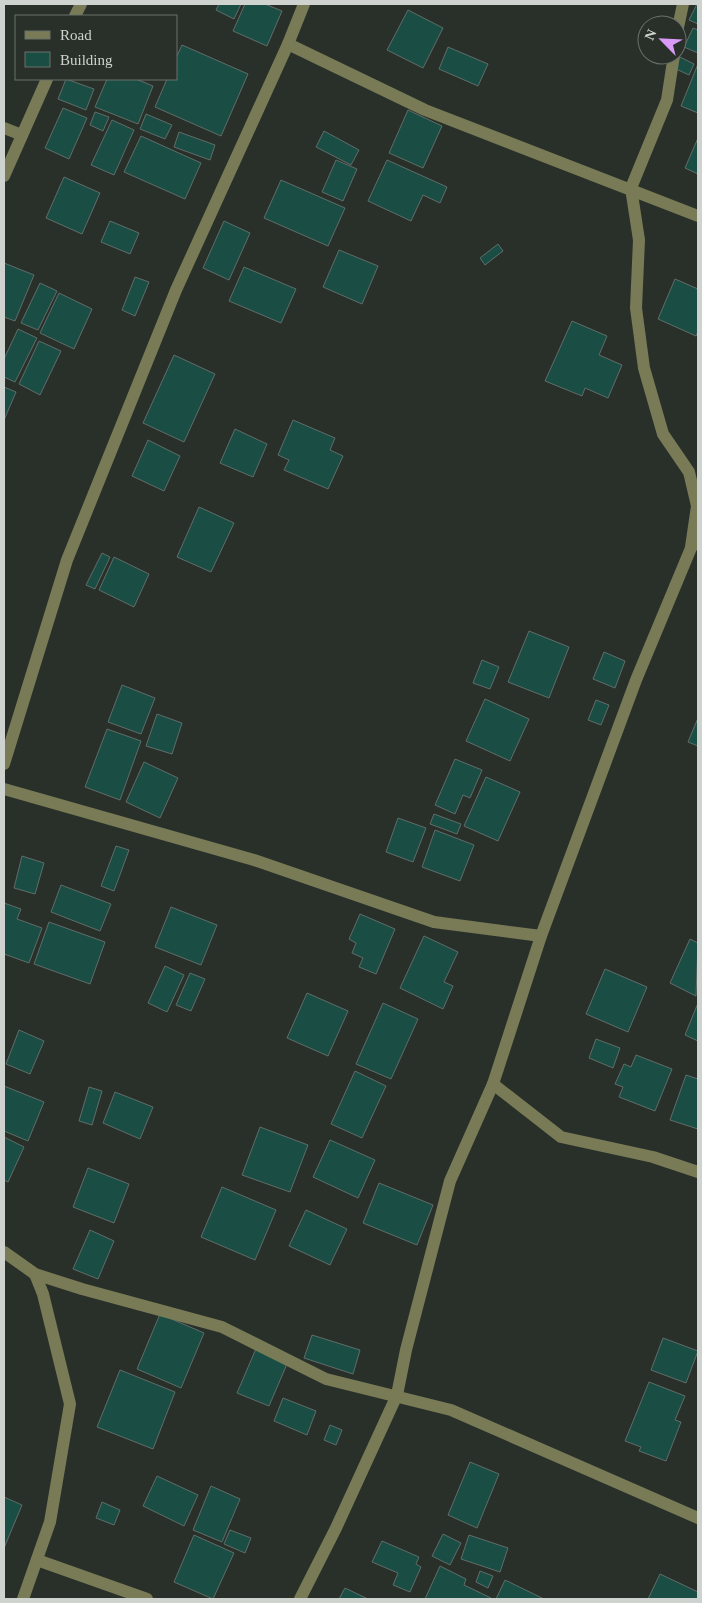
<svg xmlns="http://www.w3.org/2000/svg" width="702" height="1603" font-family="Georgia,serif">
  <rect width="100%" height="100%" fill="#293029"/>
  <g fill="#1a4e45" stroke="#616c69">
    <polygon points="219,4 241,4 234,19 216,10"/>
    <polygon points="245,4 265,4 282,11 267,46 233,31"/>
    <polygon points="697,4 698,4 698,24 689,20"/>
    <polygon points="408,10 443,28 423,68 387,50"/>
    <polygon points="693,28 698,30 698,53 684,47"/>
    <polygon points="182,45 248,74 221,136 155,107 167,79 176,79 176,58"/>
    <polygon points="448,47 488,64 478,86 439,69"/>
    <polygon points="680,57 694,64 689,75 674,68"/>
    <polygon points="698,64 698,113 681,106"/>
    <polygon points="66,79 94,89 86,110 58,99"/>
    <polygon points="107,79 136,79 153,86 138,124 95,107"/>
    <polygon points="63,108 87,118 69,159 45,148"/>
    <polygon points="408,110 442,126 423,168 389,153"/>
    <polygon points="95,112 109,117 103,131 90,125"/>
    <polygon points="146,114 172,125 165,139 140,129"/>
    <polygon points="112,120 134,130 114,175 91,165"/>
    <polygon points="324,131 359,150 351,165 316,147"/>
    <polygon points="179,132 215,145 210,160 174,147"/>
    <polygon points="141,136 201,163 185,199 124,172"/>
    <polygon points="698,138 698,174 685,168"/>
    <polygon points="336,160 357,169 343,201 322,192"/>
    <polygon points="387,160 447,187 440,203 423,195 411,221 368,201"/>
    <polygon points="64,177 100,193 82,234 46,218"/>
    <polygon points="281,180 345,208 328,246 264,218"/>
    <polygon points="110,221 139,233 130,254 101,242"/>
    <polygon points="224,221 250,233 229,280 203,268"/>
    <polygon points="498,244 503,251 485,265 480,258"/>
    <polygon points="339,250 378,266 362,304 323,287"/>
    <polygon points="4,263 34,275 15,321 4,317"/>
    <polygon points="244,267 296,289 281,323 229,301"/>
    <polygon points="135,277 149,282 135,316 122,310"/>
    <polygon points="675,279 698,289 698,331 696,336 658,319"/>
    <polygon points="40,283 57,291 38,330 21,323"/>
    <polygon points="59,293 92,309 74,349 40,333"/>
    <polygon points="572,321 607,336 599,355 622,365 608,398 585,388 582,396 545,381"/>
    <polygon points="18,329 37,338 15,382 4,377 4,359"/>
    <polygon points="39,341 61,351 40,395 19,384"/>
    <polygon points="174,355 215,374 184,442 143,423"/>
    <polygon points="4,387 16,392 4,420"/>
    <polygon points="293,420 335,438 330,450 343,456 328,489 284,470 289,460 278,455"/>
    <polygon points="235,429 267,444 253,477 220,463"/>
    <polygon points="148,440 180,456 164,491 132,476"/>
    <polygon points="199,507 234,523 211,572 177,557"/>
    <polygon points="102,553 110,557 95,589 86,585"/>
    <polygon points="114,557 149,574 134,607 99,590"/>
    <polygon points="529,631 569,647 549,698 508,682"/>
    <polygon points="604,652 625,661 615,688 593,679"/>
    <polygon points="482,660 499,667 490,689 473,683"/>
    <polygon points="122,685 155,698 141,734 108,722"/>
    <polygon points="485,699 529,719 510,761 466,741"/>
    <polygon points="596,700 609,705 601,725 588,720"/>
    <polygon points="157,714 182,723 172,754 146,746"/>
    <polygon points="698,718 698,746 688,742"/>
    <polygon points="107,729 141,741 120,800 85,787"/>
    <polygon points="455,759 482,770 470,798 463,795 455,814 435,805"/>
    <polygon points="144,762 178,778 160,818 126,802"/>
    <polygon points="486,777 520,792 498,841 464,826"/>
    <polygon points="434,814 461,824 457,834 430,824"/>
    <polygon points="398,818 426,828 413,862 386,852"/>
    <polygon points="435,830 474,845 460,881 422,867"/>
    <polygon points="116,846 129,850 114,891 101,886"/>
    <polygon points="22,856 44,863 35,894 14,888"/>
    <polygon points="61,885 111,904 100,931 51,912"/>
    <polygon points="4,903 21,909 17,919 42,928 29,963 4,954"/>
    <polygon points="171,907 217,925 201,965 155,947"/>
    <polygon points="360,914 395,929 376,974 359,967 363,958 352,953 356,943 349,939"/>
    <polygon points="49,922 105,942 90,984 34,964"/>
    <polygon points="424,936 458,952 444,982 453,986 443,1009 400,988"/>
    <polygon points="690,939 698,943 696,996 670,983"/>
    <polygon points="165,966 184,975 167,1012 148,1003"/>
    <polygon points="605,969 647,987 628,1032 586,1014"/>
    <polygon points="190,973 205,979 191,1011 176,1005"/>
    <polygon points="307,993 348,1011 328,1056 287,1038"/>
    <polygon points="383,1003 418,1019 391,1079 356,1064"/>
    <polygon points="698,1003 698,1041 685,1035"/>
    <polygon points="19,1030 44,1041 30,1074 6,1064"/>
    <polygon points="596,1039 620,1048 613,1068 589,1058"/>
    <polygon points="636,1055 672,1069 655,1111 619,1097 623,1087 615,1084 624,1064 631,1067"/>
    <polygon points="355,1071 386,1086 362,1138 331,1124"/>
    <polygon points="686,1075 698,1079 698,1129 670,1120"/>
    <polygon points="4,1086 44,1102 28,1141 4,1131"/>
    <polygon points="89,1087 102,1091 92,1125 79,1121"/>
    <polygon points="115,1092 153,1107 140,1139 103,1123"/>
    <polygon points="260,1127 308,1145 290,1192 242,1175"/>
    <polygon points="4,1137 24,1147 8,1182 4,1180"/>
    <polygon points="330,1140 375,1160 358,1198 313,1177"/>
    <polygon points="88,1168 129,1184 114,1223 73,1207"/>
    <polygon points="379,1183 433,1205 417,1245 363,1223"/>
    <polygon points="222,1187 276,1210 255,1260 201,1237"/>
    <polygon points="306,1210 347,1229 330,1265 289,1246"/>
    <polygon points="90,1230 114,1241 98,1279 73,1269"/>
    <polygon points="160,1314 204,1333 181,1388 137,1369"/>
    <polygon points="312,1335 360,1350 353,1374 304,1358"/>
    <polygon points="663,1338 698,1351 686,1383 651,1370"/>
    <polygon points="258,1344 290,1357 269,1406 237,1393"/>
    <polygon points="120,1370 175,1392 153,1449 97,1427"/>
    <polygon points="649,1382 685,1396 675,1420 681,1422 666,1461 639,1451 641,1447 625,1441"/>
    <polygon points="283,1398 316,1411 307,1435 274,1421"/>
    <polygon points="330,1425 342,1430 336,1445 324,1440"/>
    <polygon points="470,1462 499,1474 477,1528 448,1515"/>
    <polygon points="157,1476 198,1495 184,1526 143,1506"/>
    <polygon points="211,1486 240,1499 222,1542 193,1530"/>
    <polygon points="4,1497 22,1505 4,1548"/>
    <polygon points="102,1502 120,1510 114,1525 96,1518"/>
    <polygon points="230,1530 251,1538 245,1553 224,1544"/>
    <polygon points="443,1534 461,1543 450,1565 432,1556"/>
    <polygon points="194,1535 234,1553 213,1599 174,1582"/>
    <polygon points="469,1535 508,1548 500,1572 461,1559"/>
    <polygon points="382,1541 419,1557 416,1564 421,1567 410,1592 393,1585 398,1573 372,1562"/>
    <polygon points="440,1566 466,1579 464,1585 491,1598 490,1599 425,1599"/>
    <polygon points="480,1571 493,1576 488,1588 476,1582"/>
    <polygon points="660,1574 698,1592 698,1599 648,1599"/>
    <polygon points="505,1580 544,1599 496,1599"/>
    <polygon points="345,1588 368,1599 339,1599"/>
  </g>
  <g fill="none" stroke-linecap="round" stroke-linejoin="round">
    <g stroke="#787b56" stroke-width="12">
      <polyline points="75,16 81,4"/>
      <polyline points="677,32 683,4"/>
      <polyline points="288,44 425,110 698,216"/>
      <polyline points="674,55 667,100 631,188 639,240 636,308 644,368 663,434 689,472 697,506 691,547"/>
      <polyline points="4,128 22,135"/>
      <polyline points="4,176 47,79"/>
      <polyline points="4,764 67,560 176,290 288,44 304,4"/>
      <polyline points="4,789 254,860 434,922 541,936"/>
      <polyline points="493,1084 561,1137 653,1157 698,1172"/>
      <polyline points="4,1252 35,1274 82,1289 222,1327 326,1379 451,1410 698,1518"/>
      <polyline points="37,1560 147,1599"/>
      <polyline points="23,1599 50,1522 70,1404 43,1294 35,1274"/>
      <polyline points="300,1599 336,1528 397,1395 406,1350 450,1181 493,1084 541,936 636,680 691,548 698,538"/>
    </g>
  </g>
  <rect width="702" height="1603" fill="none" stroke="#cfd3cf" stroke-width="10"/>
  <rect x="15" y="15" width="162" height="65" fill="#293029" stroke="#6b716b"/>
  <rect x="25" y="31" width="25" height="8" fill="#787b56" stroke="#6b716b"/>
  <text x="60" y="40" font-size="15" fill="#cfd3cf">Road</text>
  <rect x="25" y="52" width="25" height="15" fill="#1a4e45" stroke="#6b716b"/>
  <text x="60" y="65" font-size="15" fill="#cfd3cf">Building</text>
  <g transform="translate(662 40) rotate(294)"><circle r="24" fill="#293029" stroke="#6b716b"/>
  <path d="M0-4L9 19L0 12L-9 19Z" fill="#d99af7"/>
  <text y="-8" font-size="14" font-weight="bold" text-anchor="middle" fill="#cfd3cf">N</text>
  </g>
</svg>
